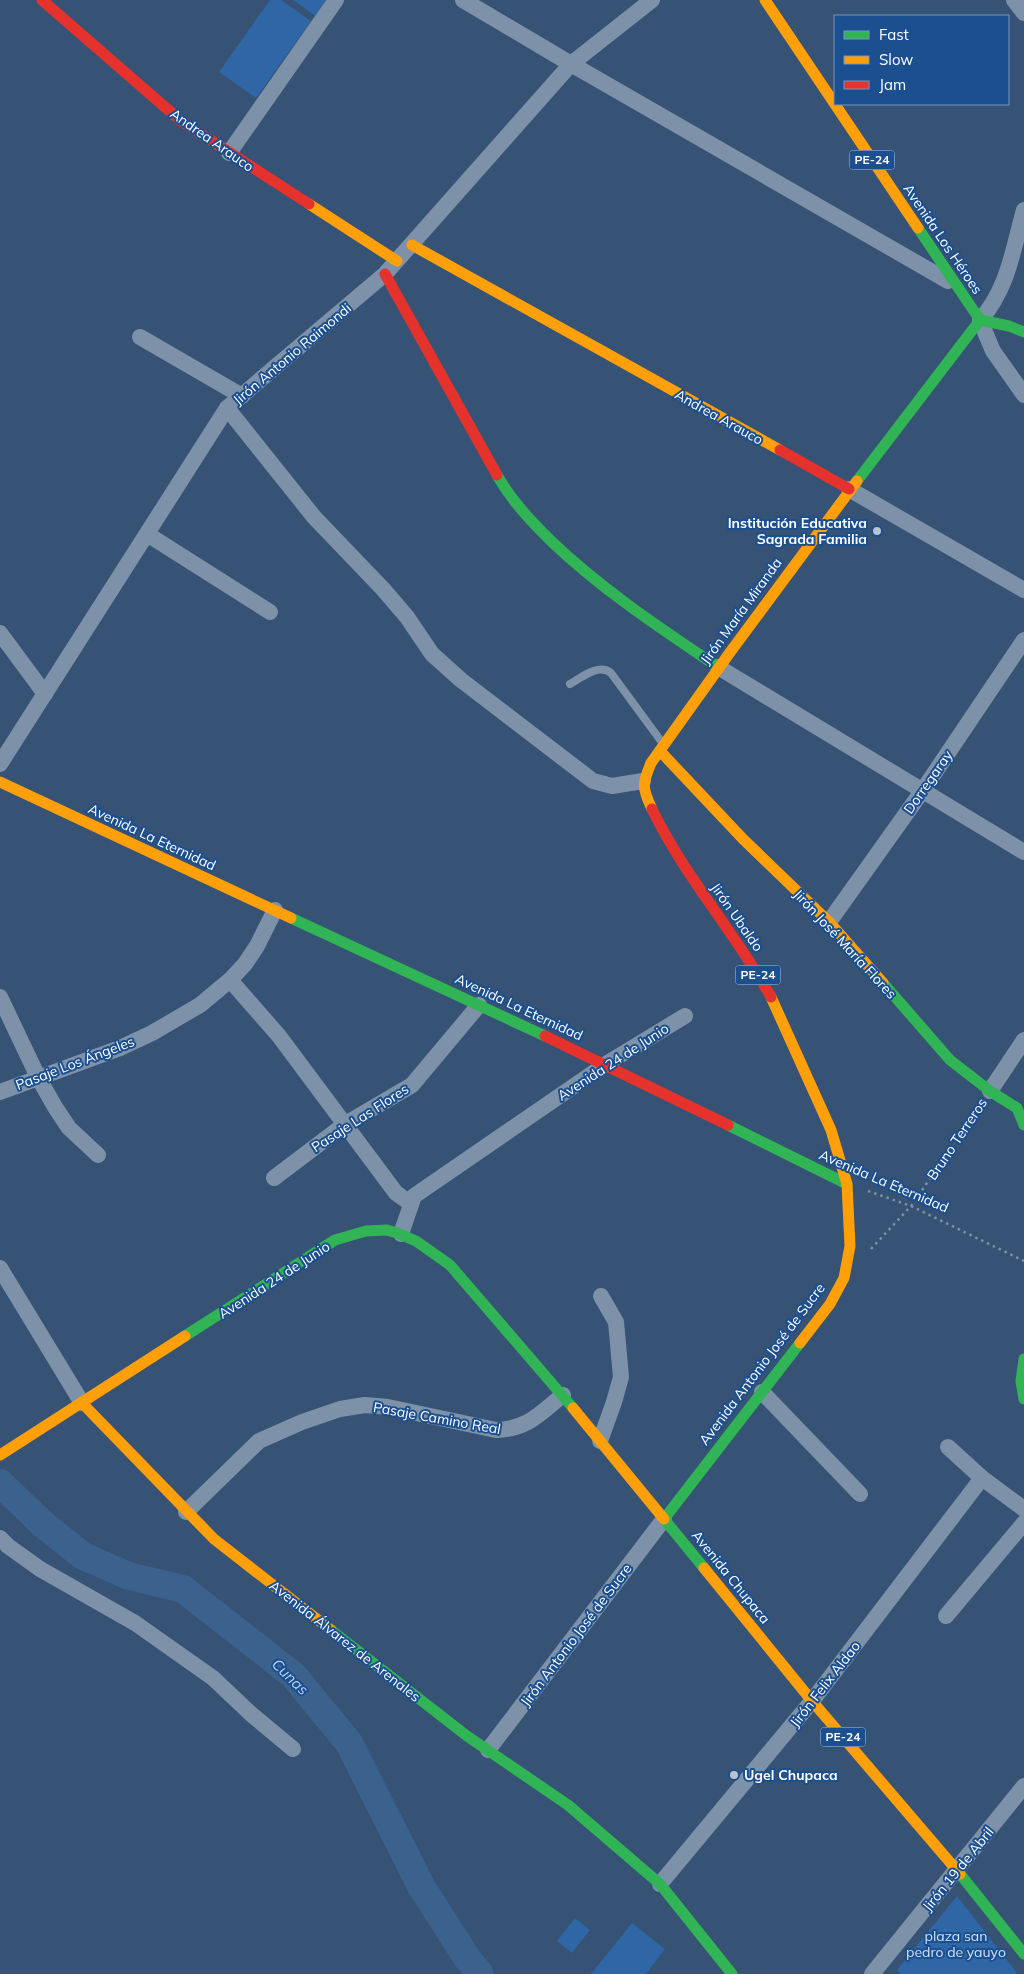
<svg xmlns="http://www.w3.org/2000/svg" width="1024" height="1974" font-family="Mulish,sans-serif">
  <rect width="100%" height="100%" fill="#365274"/>
  <g fill="#2f66a5">
    <polygon points="270,0 281,0 311,21 256,98 219,72"/>
    <polygon points="293,0 326,0 315,16"/>
    <polygon points="957,1896 1017,1973 1015,1974 900,1974 897,1970"/>
    <polygon points="575,1918 590,1930 572,1953 557,1941"/>
    <polygon points="632,1923 665,1949 646,1974 591,1974"/>
  </g>
  <g fill="none" stroke-linecap="round" stroke-linejoin="round">
    <polyline stroke="#3b618d" stroke-width="28" points="0,1483 44,1525 83,1556 129,1576 183,1589 293,1675 349,1743 421,1886 467,1958 480,1974"/>
    <g stroke="#7d92a8" stroke-width="2.5" stroke-dasharray="2.5 4" stroke-linecap="butt">
      <polyline points="868,1191 911,1206 1024,1261"/>
      <polyline points="871,1249 911,1206 980,1107"/>
    </g>
    <path stroke="#7d92a8" stroke-width="8" d="M570,684c12,-7 29,-21 41,-11l50,68"/>
    <g stroke="#7d92a8" stroke-width="16">
      <polyline points="463,0 571,64 948,281"/>
      <polyline points="1014,0 1024,13"/>
      <polyline points="229,153 336,0"/>
      <path d="M1024,210c-11,39 -16,79 -44,110l13,31 31,44"/>
      <polyline points="140,337 242,396"/>
      <polyline points="227,408 314,517 383,589 407,617 432,654 461,680 593,781 612,786 643,781"/>
      <polyline points="849,489 1024,590"/>
      <polyline points="147,534 270,612"/>
      <polyline points="0,633 45,694"/>
      <polyline points="718,667 1024,852"/>
      <polyline points="0,764 227,408 385,274 571,64 652,0"/>
      <polyline points="829,922 923,790 1024,640"/>
      <polyline points="230,980 279,1036 396,1193 410,1203"/>
      <polyline points="0,997 38,1077 55,1107 69,1128 98,1155"/>
      <polyline points="990,1091 1024,1040"/>
      <polyline points="0,1092 120,1048 152,1033 200,1005 230,980 245,964 257,946 275,910"/>
      <polyline points="274,1178 344,1125 412,1085 479,1005"/>
      <polyline points="401,1234 414,1196 606,1064 685,1016"/>
      <polyline points="0,1268 82,1403"/>
      <polyline points="762,1392 860,1494"/>
      <polyline points="600,1441 614,1402 621,1377 616,1322 601,1296"/>
      <polyline points="948,1447 982,1478 1024,1509"/>
      <path d="M186,1512l73,-71 43,-19 38,-13 25,-4 23,2 108,23c32,-1 43,-16 67,-35"/>
      <polyline points="0,1538 8,1546 40,1569 135,1623 213,1678 251,1714 293,1749"/>
      <polyline points="946,1616 1024,1523"/>
      <polyline points="488,1750 664,1519"/>
      <polyline points="660,1884 812,1701 982,1478"/>
      <polyline points="872,1974 1024,1786"/>
    </g>
    <g stroke="#30b455" stroke-width="11">
      <polyline points="980,320 1009,326 1024,332"/>
      <path d="M497,475c14,25 33,45 53,65 51,49 110,88 168,127"/>
      <polyline points="857,481 980,320 918,228"/>
      <polyline points="291,918 545,1036"/>
      <polyline points="883,983 950,1060 990,1091 1017,1108 1024,1125"/>
      <polyline points="728,1125 847,1184"/>
      <polyline points="185,1336 335,1240 366,1231 387,1230 397,1233 416,1241 450,1265 573,1408"/>
      <polyline points="1024,1359 1021,1381 1024,1399"/>
      <polyline points="704,1568 664,1519 800,1343"/>
      <polyline points="331,1630 467,1736 568,1805 660,1884 732,1974"/>
      <polyline points="960,1874 1024,1954"/>
    </g>
    <g stroke="#ff9f0a" stroke-width="11">
      <polyline points="765,0 918,228"/>
      <polyline points="309,204 397,261"/>
      <polyline points="412,245 780,450"/>
      <polyline points="660,751 743,839 829,922 883,983"/>
      <polyline points="0,782 291,918"/>
      <path d="M652,809c-10,-21 -10,-25 -1,-46l80,-112 126,-170"/>
      <polyline points="771,997 831,1130 847,1184 850,1246 844,1278 830,1304 800,1343"/>
      <polyline points="82,1403 214,1539 331,1630"/>
      <polyline points="573,1408 664,1519"/>
      <polyline points="0,1455 185,1336"/>
      <polyline points="704,1568 812,1701 960,1874"/>
    </g>
    <g stroke="#e5322d" stroke-width="11">
      <polyline points="42,0 181,121 309,204"/>
      <polyline points="385,274 497,475"/>
      <polyline points="780,450 849,489"/>
      <path d="M652,809c32,67 83,123 119,188"/>
      <polyline points="545,1036 728,1125"/>
    </g>
  </g>
  <g fill="#b9c2ce" stroke="#1b4f8f" stroke-width="2">
    <circle cx="877" cy="531" r="5"/>
    <circle cx="734" cy="1775" r="5"/>
  </g>
  <g text-anchor="middle" stroke-width="4" stroke-linejoin="round" paint-order="stroke">
    <g fill="#1b4f8f" stroke="#bbcadd" stroke-width="1">
      <rect x="849.5" y="150.5" width="45" height="19" rx="4"/>
      <rect x="735.5" y="965.5" width="45" height="19" rx="4"/>
      <rect x="820.5" y="1727.5" width="45" height="19" rx="4"/>
    </g>
    <g font-size="12" font-weight="bold" fill="#fff">
      <text x="872" y="164">PE-24</text>
      <text x="758" y="979">PE-24</text>
      <text x="843" y="1741">PE-24</text>
    </g>
    <g font-size="14" fill="#fff" stroke="#1b4f8f">
      <text transform="translate(212 140) rotate(35)" y="5">Andrea Arauco</text>
      <text transform="translate(943 239) rotate(56)" y="5">Avenida Los Héroes</text>
      <text transform="translate(292 354) rotate(-40)" y="5">Jirón Antonio Raimondi</text>
      <text transform="translate(719 417) rotate(29)" y="5">Andrea Arauco</text>
      <text transform="translate(741 611) rotate(-54)" y="5">Jirón María Miranda</text>
      <text transform="translate(928 782) rotate(-55)" y="5">Dorregaray</text>
      <text transform="translate(152 837) rotate(25)" y="5">Avenida La Eternidad</text>
      <text transform="translate(737 917) rotate(55)" y="5">Jirón Ubaldo</text>
      <text transform="translate(845 944) rotate(47)" y="5">Jirón José María Flores</text>
      <text transform="translate(519 1007) rotate(25)" y="5">Avenida La Eternidad</text>
      <text transform="translate(613 1062) rotate(-33)" y="5">Avenida 24 de Junio</text>
      <text transform="translate(75 1063) rotate(-21)" y="5">Pasaje Los Ángeles</text>
      <text transform="translate(360 1118) rotate(-33)" y="5">Pasaje Las Flores</text>
      <text transform="translate(957 1139) rotate(-56)" y="5">Bruno Terreros</text>
      <text transform="translate(884 1181) rotate(23)" y="5">Avenida La Eternidad</text>
      <text transform="translate(274 1280) rotate(-33)" y="5">Avenida 24 de Junio</text>
      <text transform="translate(762 1364) rotate(-53)" y="5">Avenida Antonio José de Sucre</text>
      <text transform="translate(437 1418) rotate(10)" y="5">Pasaje Camino Real</text>
      <text transform="translate(731 1577) rotate(51)" y="5">Avenida Chupaca</text>
      <text transform="translate(576 1635) rotate(-53)" y="5">Jirón Antonio José de Sucre</text>
      <text transform="translate(345 1641) rotate(38)" y="5">Avenida Álvarez de Arenales</text>
      <text transform="translate(825 1684) rotate(-52)" y="5">Jirón Felix Aldao</text>
      <text transform="translate(958 1869) rotate(-51)" y="5">Jirón 19 de Abril</text>
    </g>
    <g font-size="14" font-weight="bold" fill="#fff" stroke="#1b4f8f" text-anchor="end">
      <text x="867" y="528">Institución Educativa<tspan x="867" dy="16">Sagrada Familia</tspan></text>
      <text x="744" y="1780" text-anchor="start">Ugel Chupaca</text>
    </g>
    <g font-size="14" fill="#cfe3fa" stroke="#1b4f8f">
      <text x="956" y="1941">plaza san<tspan x="956" dy="16">pedro de yauyo</tspan></text>
    </g>
    <g font-size="15" font-style="italic" fill="#b5d3f5" stroke="#1b4f8f">
      <text transform="translate(290 1677) rotate(44)" y="5">Cunas</text>
    </g>
  </g>
  <rect x="834" y="15" width="175" height="90" fill="#1b4f8f" stroke="#7695bc"/>
  <rect x="844" y="31" width="25" height="8" fill="#30b455" stroke="#7695bc"/>
  <text x="879" y="40" font-size="15" fill="#ffffff">Fast</text>
  <rect x="844" y="56" width="25" height="8" fill="#ff9f0a" stroke="#7695bc"/>
  <text x="879" y="65" font-size="15" fill="#ffffff">Slow</text>
  <rect x="844" y="81" width="25" height="8" fill="#e5322d" stroke="#7695bc"/>
  <text x="879" y="90" font-size="15" fill="#ffffff">Jam</text>
</svg>
